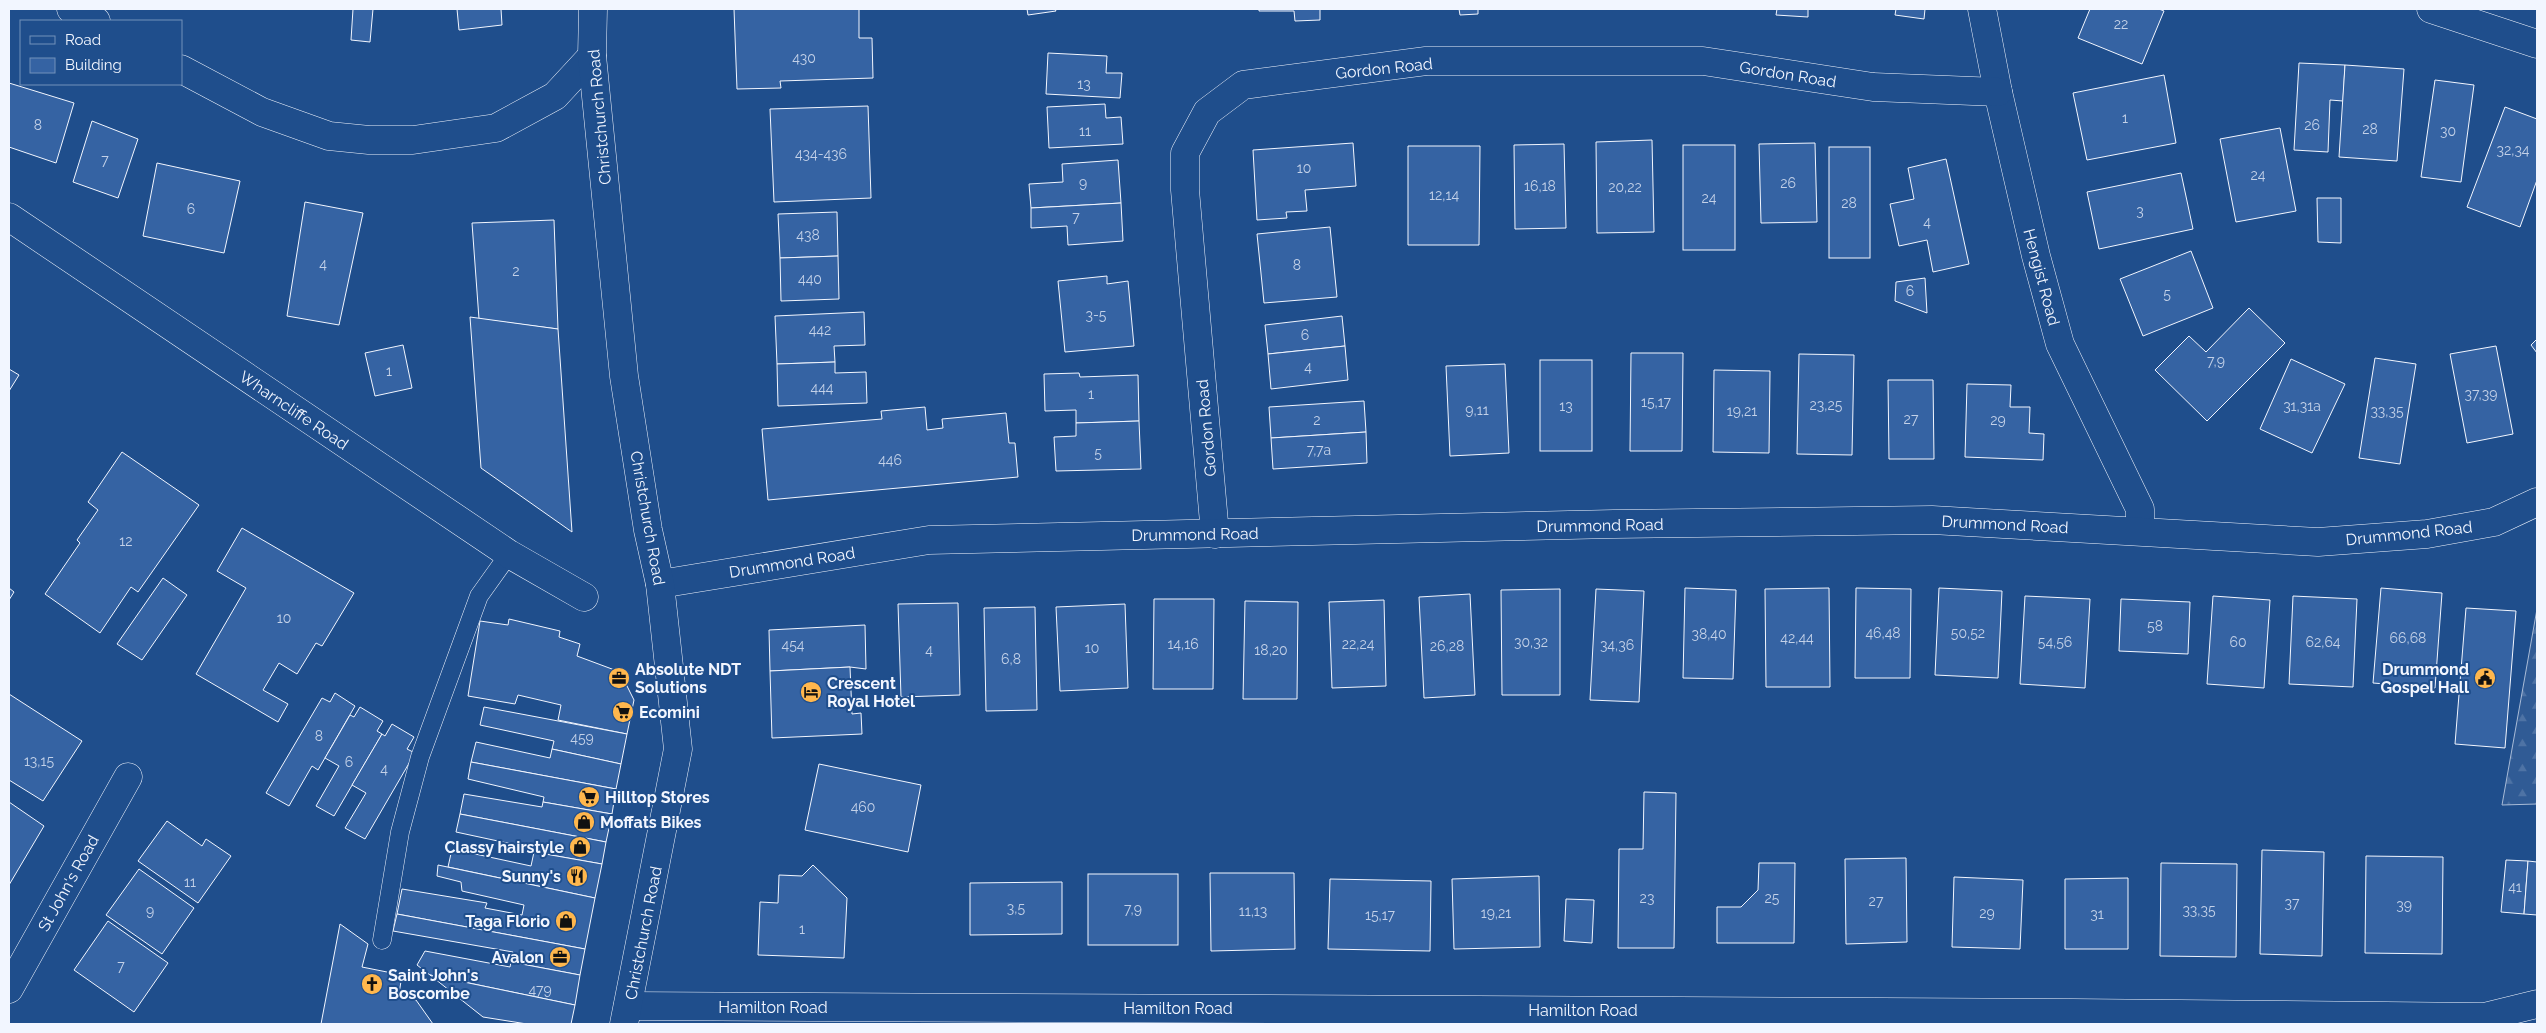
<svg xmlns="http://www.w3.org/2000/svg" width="2546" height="1033" font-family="Raleway,sans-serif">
  <defs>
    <pattern id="forest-firs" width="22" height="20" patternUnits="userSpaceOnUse" patternTransform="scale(1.25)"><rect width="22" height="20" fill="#305b95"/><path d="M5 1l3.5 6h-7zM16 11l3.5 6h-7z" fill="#4e73a5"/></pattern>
  </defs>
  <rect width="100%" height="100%" fill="#1f4e8c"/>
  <polygon fill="url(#forest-firs)" stroke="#a8bbd7" points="2537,609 2537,804 2502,805"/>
  <g fill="#3563a3" stroke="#f2f6ff">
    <polygon points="353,9 373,9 370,42 351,40"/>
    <polygon points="457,9 501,9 502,25 459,30"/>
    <polygon points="734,9 859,9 859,38 872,38 873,78 780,81 781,88 737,89"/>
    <polygon points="1027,9 1055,9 1056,11 1028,15"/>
    <polygon points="1259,9 1320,9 1320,20 1295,21 1294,11 1259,11"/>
    <polygon points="1459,9 1478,9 1478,14 1460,15"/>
    <polygon points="1777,9 1808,9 1808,17 1776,15"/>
    <polygon points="1896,9 1925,9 1924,19 1895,15"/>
    <polygon points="2090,9 2159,9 2164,11 2142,64 2078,38"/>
    <polygon points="1048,53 1107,56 1106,73 1122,73 1120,98 1046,94"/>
    <polygon points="2299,63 2345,65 2343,101 2330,100 2328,152 2294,150"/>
    <polygon points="2345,65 2404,69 2397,161 2339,157"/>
    <polygon points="2164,75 2176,143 2087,160 2073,93"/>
    <polygon points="2435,80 2474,85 2461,182 2421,177"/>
    <polygon points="9,83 74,103 56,163 9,147"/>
    <polygon points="1105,104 1106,118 1121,117 1123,144 1049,148 1047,107"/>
    <polygon points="868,106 871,198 774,202 770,109"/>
    <polygon points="2505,107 2537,119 2537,180 2520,227 2467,207"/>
    <polygon points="92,121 138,139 118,198 73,182"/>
    <polygon points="2280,128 2296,211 2236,222 2220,139"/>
    <polygon points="1652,140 1654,232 1597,233 1596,142"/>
    <polygon points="1353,143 1356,186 1305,190 1307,211 1286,212 1287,218 1257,220 1253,150"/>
    <polygon points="1815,143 1817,222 1761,223 1759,144"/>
    <polygon points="1564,144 1566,228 1515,229 1514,145"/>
    <rect x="1683" y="145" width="52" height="105"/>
    <polygon points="1408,146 1480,146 1479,245 1408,245"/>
    <rect x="1829" y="147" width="41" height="111"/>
    <polygon points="1946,159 1969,264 1933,272 1927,240 1899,246 1890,204 1914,199 1908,168"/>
    <polygon points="1118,160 1121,203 1031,208 1029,184 1063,182 1062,164"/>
    <polygon points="157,163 240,181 224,253 143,236"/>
    <polygon points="2181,173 2193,229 2099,249 2087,192"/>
    <polygon points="2317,198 2341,198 2341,243 2318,242"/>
    <polygon points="305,202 363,213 339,325 287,316"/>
    <polygon points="1121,203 1123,241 1068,245 1067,226 1031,228 1031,208"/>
    <polygon points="837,212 838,256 780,258 778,214"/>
    <polygon points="554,220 558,329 479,319 472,223"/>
    <polygon points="1330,227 1337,297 1264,303 1257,234"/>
    <polygon points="2191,251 2213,308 2143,336 2120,279"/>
    <polygon points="838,256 839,299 781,301 780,258"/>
    <polygon points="1107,276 1107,284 1128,281 1134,346 1065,352 1058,281"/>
    <polygon points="1925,278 1927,313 1895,301 1896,282"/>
    <polygon points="2249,308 2285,343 2207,421 2155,370 2189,336 2206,352"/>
    <polygon points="864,312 865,345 834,346 835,362 777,364 775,316"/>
    <polygon points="1342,316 1345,346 1268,354 1265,325"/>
    <polygon points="470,317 558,329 572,532 481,468"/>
    <polygon points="2537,339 2537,353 2531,345"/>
    <polygon points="403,345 412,388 375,396 365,353"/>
    <polygon points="1345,346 1348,380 1271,389 1268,354"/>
    <polygon points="2496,346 2513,434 2467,443 2450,354"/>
    <polygon points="1631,353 1683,353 1682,451 1630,451"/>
    <polygon points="1799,354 1854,355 1852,455 1797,454"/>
    <polygon points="2375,358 2416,364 2400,464 2359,458"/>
    <polygon points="2291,359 2345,384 2312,453 2260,429"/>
    <rect x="1540" y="360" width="52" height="91"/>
    <polygon points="835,362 835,373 866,372 867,403 778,406 777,364"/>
    <polygon points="1505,364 1509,453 1450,456 1446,366"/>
    <polygon points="9,369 19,375 9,391"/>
    <polygon points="1714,370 1770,371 1769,453 1713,452"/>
    <polygon points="1079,373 1080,377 1138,375 1139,421 1076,423 1076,410 1045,411 1044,374"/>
    <polygon points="1888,380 1933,380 1934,459 1889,459"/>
    <polygon points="1967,384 2011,385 2010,407 2030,407 2029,433 2044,434 2043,460 1965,457"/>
    <polygon points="1364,401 1366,432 1271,438 1269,407"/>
    <polygon points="925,407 927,430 943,428 942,419 1006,413 1009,443 1015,443 1018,477 768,500 762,429 882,419 881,411"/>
    <polygon points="1139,421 1141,469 1056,471 1054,437 1076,436 1076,423"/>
    <polygon points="1366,432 1367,463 1273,469 1271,438"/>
    <polygon points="122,452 199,505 138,592 131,587 100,633 45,594 80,543 77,540 98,510 88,502"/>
    <polygon points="242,528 354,593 322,646 316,643 297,674 279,663 263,690 288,704 278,722 196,674 246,588 217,571"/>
    <polygon points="163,578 187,595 142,660 117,644"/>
    <polygon points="9,588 14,592 9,600"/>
    <polygon points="1685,588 1736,590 1733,679 1683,678"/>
    <polygon points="1829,588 1830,687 1766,687 1765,589"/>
    <polygon points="1856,588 1911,589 1910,678 1855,678"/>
    <polygon points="1939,588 2002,591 1998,678 1935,675"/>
    <polygon points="2381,588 2442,593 2435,688 2373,683"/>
    <polygon points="1560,589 1560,695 1502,695 1501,590"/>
    <polygon points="1596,589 1644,591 1639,702 1590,700"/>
    <polygon points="1470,594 1475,695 1424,698 1419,597"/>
    <polygon points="2025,596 2090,599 2085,688 2020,684"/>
    <polygon points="2213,596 2270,600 2264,688 2207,684"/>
    <polygon points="2293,596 2357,599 2353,687 2289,684"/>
    <polygon points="1154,599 1214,599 1213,689 1153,689"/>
    <polygon points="2121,599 2190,602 2188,654 2119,651"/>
    <polygon points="1384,600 1386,686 1332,688 1329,602"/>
    <polygon points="1245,601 1298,602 1297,699 1243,699"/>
    <polygon points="958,603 960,695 901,697 898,604"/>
    <polygon points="1125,604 1128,688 1060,691 1056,607"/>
    <polygon points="1035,607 1037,710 986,711 984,608"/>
    <polygon points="2466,608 2516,611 2505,748 2455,744"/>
    <polygon points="509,619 560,631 559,637 580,644 577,656 620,672 634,700 627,734 558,720 561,705 518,695 515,704 468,696 480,621 508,625"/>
    <polygon points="865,625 866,669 850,667 770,671 769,630"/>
    <polygon points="850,667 852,714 861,713 862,734 772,738 770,671"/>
    <polygon points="335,693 355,706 318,770 312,766 289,806 266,793 322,698 330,702"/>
    <polygon points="9,694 82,741 43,801 9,780"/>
    <polygon points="360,707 383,721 377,731 382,734 334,816 316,806 339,766 325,758 350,715 354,717"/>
    <polygon points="484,707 627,734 621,764 552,749 554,741 480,725"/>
    <polygon points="392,724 414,737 407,749 415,753 365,839 345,828 366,793 352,785 382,734 385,736"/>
    <polygon points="476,742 550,758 552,749 621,764 616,789 471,762"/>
    <polygon points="471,762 616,789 612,814 543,802 544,797 468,779"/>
    <polygon points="819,764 921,785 908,852 805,830"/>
    <polygon points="1644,792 1676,793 1674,948 1618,948 1619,849 1643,849"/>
    <polygon points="464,794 542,807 543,802 612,814 606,842 460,814"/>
    <polygon points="9,802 44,826 9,885"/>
    <polygon points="460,814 606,842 602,864 534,852 535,849 456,832"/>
    <polygon points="167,821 202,846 206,839 231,856 198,903 138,861"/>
    <polygon points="452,849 531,866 534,852 602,864 595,898 448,867"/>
    <polygon points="2262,850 2324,852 2322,956 2260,954"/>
    <polygon points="2366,856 2443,857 2442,954 2365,953"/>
    <polygon points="1906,858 1907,942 1846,944 1845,859"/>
    <polygon points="2506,860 2528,861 2524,914 2501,912"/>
    <polygon points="2528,861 2537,862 2537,915 2524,914"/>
    <polygon points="1759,863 1795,863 1794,943 1717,943 1717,907 1741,907 1758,890"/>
    <polygon points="2161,863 2237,864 2236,957 2160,956"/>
    <polygon points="438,865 595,898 585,949 397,914 402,889 487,903 485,908 522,915 524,905 462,891 461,882 437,876"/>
    <polygon points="813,865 847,898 844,958 758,955 760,902 778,903 779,875 802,876"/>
    <polygon points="139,869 194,908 162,954 106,915"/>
    <polygon points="1210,873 1294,873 1295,949 1211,951"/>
    <rect x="1088" y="874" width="90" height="71"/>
    <polygon points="1539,876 1540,947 1454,949 1452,879"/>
    <polygon points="1954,877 2023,880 2020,949 1952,947"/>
    <polygon points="2128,878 2128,949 2065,949 2065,879"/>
    <polygon points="1330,879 1431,881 1430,951 1328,949"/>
    <polygon points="1062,882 1062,934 970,935 970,883"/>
    <polygon points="1566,899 1594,900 1592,943 1564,941"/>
    <polygon points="397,914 585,949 580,975 511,962 513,952 393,931"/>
    <polygon points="108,921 168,963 134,1012 74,970"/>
    <polygon points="340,924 368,944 362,967 402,975 399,994 416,1000 433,1024 321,1024"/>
    <polygon points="425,951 510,967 511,962 580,975 575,1005 430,975 417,965"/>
    <polygon points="430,975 575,1005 571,1024 527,1024 483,1017"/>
  </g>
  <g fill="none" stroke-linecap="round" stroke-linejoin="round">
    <g stroke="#f2f6ff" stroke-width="19">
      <polyline id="service" points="382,940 400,832 420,757 479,596 509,554"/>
    </g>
    <g stroke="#f2f6ff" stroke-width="29">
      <g id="minor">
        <polyline points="1982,9 1998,92 2036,256 2060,344 2140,509 2140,531"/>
        <polyline points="2431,9 2537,44"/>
        <polyline points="9,217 509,554 584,597"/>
        <polyline points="1215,534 1185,190 1185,153 1207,112 1243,85 1426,61 1703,61 1873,87 1998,92"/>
        <polyline points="660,584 929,540 1614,524 1932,520 2318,542 2427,534 2494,522 2537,502"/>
        <polyline points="9,989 128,777"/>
        <polyline points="628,1006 2073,1013 2484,1017 2537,1004"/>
      </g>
    </g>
    <g stroke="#f2f6ff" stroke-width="29">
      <g id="tertiary">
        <polyline points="71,9 96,21"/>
        <polyline points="181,69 262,112 329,136 369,140 413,140 496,128 555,96 592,56"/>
      </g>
    </g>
    <g stroke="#f2f6ff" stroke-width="29">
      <polyline id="primary" points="593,9 592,56 624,376 648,530 660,584 678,749 624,1024"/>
    </g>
    <use href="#service" stroke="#1f4e8c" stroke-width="18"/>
    <use href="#minor" stroke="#1f4e8c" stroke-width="28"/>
    <use href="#tertiary" stroke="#1f4e8c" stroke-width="28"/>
    <use href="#primary" stroke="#1f4e8c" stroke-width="28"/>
  </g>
  <defs>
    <g id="office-disc" transform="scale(1.125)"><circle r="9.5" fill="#ffb74d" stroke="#1f4e8c"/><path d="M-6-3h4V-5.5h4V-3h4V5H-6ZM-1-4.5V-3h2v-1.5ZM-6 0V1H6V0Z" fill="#111"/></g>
    <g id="civic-disc" transform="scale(1.125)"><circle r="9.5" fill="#ffb74d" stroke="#1f4e8c"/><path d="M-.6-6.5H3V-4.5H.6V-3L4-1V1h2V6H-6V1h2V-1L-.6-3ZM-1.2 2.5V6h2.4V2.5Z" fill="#111"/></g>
    <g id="hotel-disc" transform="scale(1.125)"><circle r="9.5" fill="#ffb74d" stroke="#1f4e8c"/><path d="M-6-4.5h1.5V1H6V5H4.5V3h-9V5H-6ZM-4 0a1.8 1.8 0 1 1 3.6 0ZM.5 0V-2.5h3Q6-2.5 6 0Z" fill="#111"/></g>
    <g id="supermarket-disc" transform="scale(1.125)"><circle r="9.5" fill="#ffb74d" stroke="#1f4e8c"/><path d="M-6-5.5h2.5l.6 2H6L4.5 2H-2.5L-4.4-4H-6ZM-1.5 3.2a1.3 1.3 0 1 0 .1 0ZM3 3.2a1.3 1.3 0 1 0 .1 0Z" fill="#111"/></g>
    <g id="shop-disc" transform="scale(1.125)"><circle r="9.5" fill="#ffb74d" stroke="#1f4e8c"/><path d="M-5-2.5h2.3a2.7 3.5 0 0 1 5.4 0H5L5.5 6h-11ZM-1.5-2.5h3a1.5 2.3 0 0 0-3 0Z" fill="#111"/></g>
    <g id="restaurant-disc" transform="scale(1.125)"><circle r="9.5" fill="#ffb74d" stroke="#1f4e8c"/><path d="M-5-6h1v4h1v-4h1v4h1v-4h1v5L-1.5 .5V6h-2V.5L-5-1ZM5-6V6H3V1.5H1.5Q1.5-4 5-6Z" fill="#111"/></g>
    <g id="church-disc" transform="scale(1.125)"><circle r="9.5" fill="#ffb74d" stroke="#1f4e8c"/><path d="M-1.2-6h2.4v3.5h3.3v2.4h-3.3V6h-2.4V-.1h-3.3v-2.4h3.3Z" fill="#111"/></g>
  </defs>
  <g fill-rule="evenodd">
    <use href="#office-disc" x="619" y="678"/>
    <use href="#civic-disc" x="2485" y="678"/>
    <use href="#hotel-disc" x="811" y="692"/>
    <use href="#supermarket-disc" x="623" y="712"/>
    <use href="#supermarket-disc" x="589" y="797"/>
    <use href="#shop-disc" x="584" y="822"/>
    <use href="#shop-disc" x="580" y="847"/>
    <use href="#restaurant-disc" x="577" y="876"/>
    <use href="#shop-disc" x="566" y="921"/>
    <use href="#office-disc" x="560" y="957"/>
    <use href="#church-disc" x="372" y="984"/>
  </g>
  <g text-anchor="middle" stroke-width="4" stroke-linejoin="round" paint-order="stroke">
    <g font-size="14" fill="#c3d1e8">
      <text x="2121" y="29">22</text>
      <text x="804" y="63">430</text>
      <text x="1084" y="89">13</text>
      <text x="2125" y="123">1</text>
      <text x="38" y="130">8</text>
      <text x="2312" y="130">26</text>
      <text x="2370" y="134">28</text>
      <text x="1085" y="136">11</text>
      <text x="2448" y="136">30</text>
      <text x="2513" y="155">32,34</text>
      <text x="821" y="159">434-436</text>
      <text x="105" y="165">7</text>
      <text x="1304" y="173">10</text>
      <text x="2258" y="180">24</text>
      <text x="1083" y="188">9</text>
      <text x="1788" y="188">26</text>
      <text x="1540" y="191">16,18</text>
      <text x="1625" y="192">20,22</text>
      <text x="1444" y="200">12,14</text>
      <text x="1709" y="203">24</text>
      <text x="1849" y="208">28</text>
      <text x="191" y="214">6</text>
      <text x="2140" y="216">3</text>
      <text x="1076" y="222">7</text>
      <text x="1927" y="227">4</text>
      <text x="808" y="240">438</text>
      <text x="323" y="269">4</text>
      <text x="1297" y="270">8</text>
      <text x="516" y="276">2</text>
      <text x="810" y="284">440</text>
      <text x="1910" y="296">6</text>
      <text x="2167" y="299">5</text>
      <text x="1096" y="320">3-5</text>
      <text x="820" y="335">442</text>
      <text x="1305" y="340">6</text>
      <text x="2216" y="366">7,9</text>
      <text x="1308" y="372">4</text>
      <text x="389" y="376">1</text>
      <text x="822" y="393">444</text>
      <text x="1091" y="399">1</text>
      <text x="2481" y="399">37,39</text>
      <text x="1656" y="407">15,17</text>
      <text x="1826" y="410">23,25</text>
      <text x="1566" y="411">13</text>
      <text x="2302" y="411">31,31a</text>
      <text x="1477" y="415">9,11</text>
      <text x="1742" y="416">19,21</text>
      <text x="2387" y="416">33,35</text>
      <text x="1911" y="424">27</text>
      <text x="1317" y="425">2</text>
      <text x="1998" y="425">29</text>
      <text x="1319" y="455">7,7a</text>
      <text x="1098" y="458">5</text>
      <text x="890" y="465">446</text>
      <text x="126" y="546">12</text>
      <text x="284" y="623">10</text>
      <text x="2155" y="631">58</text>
      <text x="1883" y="638">46,48</text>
      <text x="1968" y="638">50,52</text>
      <text x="1709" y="639">38,40</text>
      <text x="1797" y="643">42,44</text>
      <text x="2408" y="643">66,68</text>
      <text x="1531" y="647">30,32</text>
      <text x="2055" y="647">54,56</text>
      <text x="2238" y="647">60</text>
      <text x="2323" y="647">62,64</text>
      <text x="1183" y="649">14,16</text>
      <text x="1358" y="649">22,24</text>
      <text x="793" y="650">454</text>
      <text x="1617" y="650">34,36</text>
      <text x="1447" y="651">26,28</text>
      <text x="1092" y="653">10</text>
      <text x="929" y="655">4</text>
      <text x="1271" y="655">18,20</text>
      <text x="1011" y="664">6,8</text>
      <text x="319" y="741">8</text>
      <text x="582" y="743">459</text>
      <text x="39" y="766">13,15</text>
      <text x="349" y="767">6</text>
      <text x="384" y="774">4</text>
      <text x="863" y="812">460</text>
      <text x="190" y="887">11</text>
      <text x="2515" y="892">41</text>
      <text x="1647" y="903">23</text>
      <text x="1772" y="903">25</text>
      <text x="1876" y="906">27</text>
      <text x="2292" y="908">37</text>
      <text x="2404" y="910">39</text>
      <text x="1016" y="913">3,5</text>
      <text x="1133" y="914">7,9</text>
      <text x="2199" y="915">33,35</text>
      <text x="150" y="916">9</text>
      <text x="1253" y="916">11,13</text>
      <text x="1496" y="918">19,21</text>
      <text x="1987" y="918">29</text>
      <text x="2097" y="919">31</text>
      <text x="1380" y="920">15,17</text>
      <text x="802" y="934">1</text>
      <text x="121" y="971">7</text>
      <text x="540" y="995">479</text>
    </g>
    <g font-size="16" fill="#f2f6ff" stroke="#1f4e8c">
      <text transform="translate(1384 68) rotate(-6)" y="6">Gordon Road</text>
      <text transform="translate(1788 74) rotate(9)" y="6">Gordon Road</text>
      <text transform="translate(599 117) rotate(-95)" y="6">Christchurch Road</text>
      <text transform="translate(2042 277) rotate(75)" y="6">Hengist Road</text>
      <text transform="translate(294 410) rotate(34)" y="6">Wharncliffe Road</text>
      <text transform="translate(1206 428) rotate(-95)" y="6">Gordon Road</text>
      <text transform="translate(648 518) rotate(80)" y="6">Christchurch Road</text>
      <text transform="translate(2005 524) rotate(3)" y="6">Drummond Road</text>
      <text transform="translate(1600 525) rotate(-1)" y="6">Drummond Road</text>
      <text transform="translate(2409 533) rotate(-6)" y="6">Drummond Road</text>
      <text transform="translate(1195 534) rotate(-1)" y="6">Drummond Road</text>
      <text transform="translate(792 562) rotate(-9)" y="6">Drummond Road</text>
      <text transform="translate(68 883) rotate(-61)" y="6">St John's Road</text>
      <text transform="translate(643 933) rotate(-79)" y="6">Christchurch Road</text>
      <text x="773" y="1013">Hamilton Road</text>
      <text x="1178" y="1014">Hamilton Road</text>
      <text x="1583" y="1016">Hamilton Road</text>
    </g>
    <g font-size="16" font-weight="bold" fill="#f2f6ff" stroke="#1f4e8c" text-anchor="start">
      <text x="635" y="675">Absolute NDT<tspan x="635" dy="18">Solutions</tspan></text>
      <text x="2469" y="675" text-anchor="end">Drummond<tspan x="2469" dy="18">Gospel Hall</tspan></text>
      <text x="827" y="689">Crescent<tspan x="827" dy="18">Royal Hotel</tspan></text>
      <text x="639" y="718">Ecomini</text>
      <text x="605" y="803">Hilltop Stores</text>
      <text x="600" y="828">Moffats Bikes</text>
      <text x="564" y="853" text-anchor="end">Classy hairstyle</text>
      <text x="561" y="882" text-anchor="end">Sunny's</text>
      <text x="550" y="927" text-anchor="end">Taga Florio</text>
      <text x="544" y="963" text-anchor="end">Avalon</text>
      <text x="388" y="981">Saint John's<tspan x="388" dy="18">Boscombe</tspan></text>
    </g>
  </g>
  <rect width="2546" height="1033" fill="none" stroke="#f2f6ff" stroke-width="20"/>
  <rect x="20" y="20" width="162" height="65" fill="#1f4e8c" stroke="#7391ba"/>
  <rect x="30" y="36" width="25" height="8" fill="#1f4e8c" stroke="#7391ba"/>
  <text x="65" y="45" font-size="15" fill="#f2f6ff">Road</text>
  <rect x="30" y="58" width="25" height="15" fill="#3563a3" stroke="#7391ba"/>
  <text x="65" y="70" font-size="15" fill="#f2f6ff">Building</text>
</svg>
